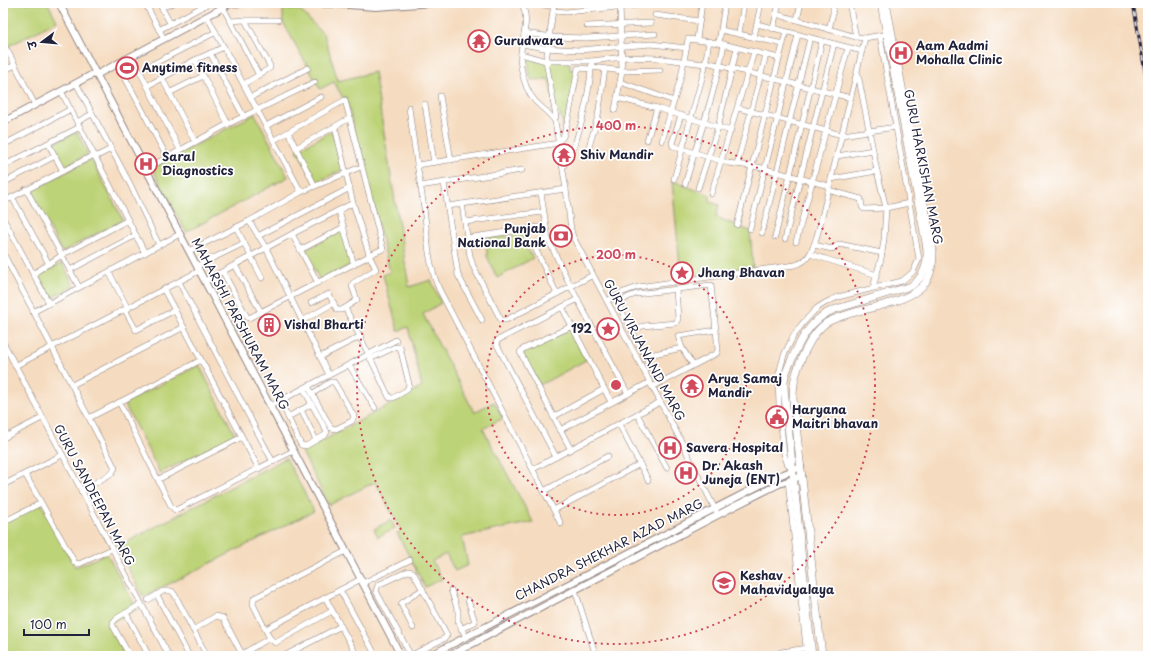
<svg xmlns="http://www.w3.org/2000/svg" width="1151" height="659" font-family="'Playpen Sans','Playpen Sans Deva',sans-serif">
  <rect width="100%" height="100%" fill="#fff"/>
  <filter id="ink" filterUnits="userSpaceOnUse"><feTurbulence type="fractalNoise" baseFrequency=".025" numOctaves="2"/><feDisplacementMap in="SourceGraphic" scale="8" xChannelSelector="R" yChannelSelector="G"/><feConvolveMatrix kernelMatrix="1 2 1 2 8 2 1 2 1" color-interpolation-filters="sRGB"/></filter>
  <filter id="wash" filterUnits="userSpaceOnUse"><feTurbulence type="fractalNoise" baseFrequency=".012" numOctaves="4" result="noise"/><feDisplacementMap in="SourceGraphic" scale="16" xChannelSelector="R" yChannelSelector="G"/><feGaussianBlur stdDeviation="0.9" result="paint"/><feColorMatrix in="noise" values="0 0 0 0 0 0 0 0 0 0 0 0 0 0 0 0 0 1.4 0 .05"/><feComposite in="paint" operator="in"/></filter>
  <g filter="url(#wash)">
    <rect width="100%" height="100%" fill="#f5dbbf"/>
    <g fill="#bdd377" stroke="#707a59">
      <polygon points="3,3 48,3 57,21 3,49"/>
      <polygon points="283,9 300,10 324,35 338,81 374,72 409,287 431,280 441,303 423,314 474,412 494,402 503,418 483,429 533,522 462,537 468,565 455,571 446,554 432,561 442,579 425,587 397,533 401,530 375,482 329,505 302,452 422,387 408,327 398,331 383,275 390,272 346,97 343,98 334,82 320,89 283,22"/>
      <polygon points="527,56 570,63 570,70 578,70 564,133 561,116 554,107 549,79 531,80"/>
      <polygon points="255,114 288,177 186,232 152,168"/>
      <polygon points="332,131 342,170 315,183 297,150"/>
      <polygon points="77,132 88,154 63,167 52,144"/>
      <polygon points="91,159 123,220 62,252 30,191"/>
      <polygon points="672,181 710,195 710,202 719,205 716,217 750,231 753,267 681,277"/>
      <polygon points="342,230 352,264 320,280 304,251"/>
      <polygon points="523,235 525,246 533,258 497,278 487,256 486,238"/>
      <polygon points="62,263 74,286 51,298 39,275"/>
      <polygon points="570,329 586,360 540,385 523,354"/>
      <polygon points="199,365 235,435 160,473 124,403"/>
      <polygon points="286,458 314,511 143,597 117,547"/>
      <polygon points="41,503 75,567 107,554 137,609 108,624 123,651 114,656 3,656 3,602 6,601 3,597 3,522"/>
      <polygon points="391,520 395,528 378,537 374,529"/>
    </g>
  </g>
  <g filter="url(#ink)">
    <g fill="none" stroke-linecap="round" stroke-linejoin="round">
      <g stroke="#8c7e7d" stroke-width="6">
        <g id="minor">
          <polyline points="145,3 164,39"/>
          <polyline points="159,3 169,21 172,23 209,3"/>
          <polyline points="165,3 166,6 173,3"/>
          <path d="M521,3c12,19 -4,43 0,64 2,12 6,25 14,34 7,7 14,12 20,20l11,68 5,41 2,7 107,202 38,76"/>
          <polyline points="554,3 546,61 556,117"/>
          <polyline points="849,3 856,37"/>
          <polyline points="529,4 554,6"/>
          <polyline points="147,7 155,3"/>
          <polyline points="225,11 259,75"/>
          <polyline points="554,11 566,12 649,4"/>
          <polyline points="776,14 856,37 865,38"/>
          <polyline points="655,15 699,21"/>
          <polyline points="207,16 301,192"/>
          <polyline points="797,20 801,3"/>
          <polyline points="231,21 244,20 278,20"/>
          <polyline points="757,24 862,51"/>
          <polyline points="587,26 651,23"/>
          <polyline points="773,29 779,3"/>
          <polyline points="829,29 833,13 833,3"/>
          <polyline points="159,30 172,23"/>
          <polyline points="721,30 783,44"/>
          <polyline points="524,33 553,37 586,38 655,34"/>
          <polyline points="739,33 744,3"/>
          <polyline points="754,37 761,3"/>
          <polyline points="697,39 702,3"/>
          <polyline points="719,43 725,3"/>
          <polyline points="522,44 544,48 579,50 651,44 687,48"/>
          <polyline points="7,50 15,65"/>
          <polyline points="210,53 244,117"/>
          <polyline points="521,54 546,61 592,61 623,57 657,58 705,64"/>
          <polyline points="132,56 180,150"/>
          <polyline points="195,60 228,124"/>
          <polyline points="706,62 851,98"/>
          <polyline points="118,64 167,157"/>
          <polyline points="147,67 216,32"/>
          <polyline points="592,67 622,71 660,70"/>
          <polyline points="3,71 15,65 35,105"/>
          <polyline points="858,74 877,171 886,208 884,239 881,259 874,284"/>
          <polyline points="162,78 195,142"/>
          <polyline points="620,82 674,101"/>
          <polyline points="76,83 130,184 159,245"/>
          <polyline points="244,84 270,68 270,66 245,20"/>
          <polyline points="147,86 195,60 224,47"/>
          <polyline points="3,87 4,89 3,94"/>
          <polyline points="61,91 145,253"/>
          <polyline points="169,93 203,76"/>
          <polyline points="440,96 451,160"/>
          <polyline points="251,97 308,68"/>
          <polyline points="617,98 657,108 731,131"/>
          <polyline points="425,104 434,163"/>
          <path d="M409,107c4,34 10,68 15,101 4,30 3,53 15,81l122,235"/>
          <polyline points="738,108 842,135 896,127"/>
          <polyline points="615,110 622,71 620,3"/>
          <polyline points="681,115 672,143 673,146 728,163 758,167 829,186"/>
          <polyline points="77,122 92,114"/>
          <polyline points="266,126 321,97"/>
          <polyline points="288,132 315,186"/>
          <path d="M274,140l71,-40 38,149 -14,6 7,14 -23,14 -1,3 5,14 -12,8c16,29 29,58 43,87l2,3h3l14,-8 2,-6 -9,-37h-5l-25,12"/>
          <polyline points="647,140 657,108"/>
          <polyline points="559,141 563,137 568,120 578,68 591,69"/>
          <polyline points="662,141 681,77 688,39 719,43 779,58"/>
          <polyline points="48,143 63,171"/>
          <polyline points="3,145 71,109"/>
          <polyline points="296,148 350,118"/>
          <polyline points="588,150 598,116 605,69"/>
          <polyline points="837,156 873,150"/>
          <polyline points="95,157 111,149"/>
          <polyline points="737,164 766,55"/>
          <polyline points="417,165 559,143"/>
          <polyline points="3,166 80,127"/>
          <path d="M563,167c4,-8 10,-17 13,-26 8,-25 14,-54 16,-80"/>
          <polyline points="146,169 228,124 315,82"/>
          <polyline points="674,179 704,71 709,41"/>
          <polyline points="831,179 877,171"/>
          <polyline points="3,183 55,156"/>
          <polyline points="444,183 458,275 482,320"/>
          <path d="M685,184c14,-47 30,-92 39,-140"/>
          <polyline points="420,186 522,170"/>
          <polyline points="698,188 718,127 737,48"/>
          <polyline points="26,189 79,287"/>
          <polyline points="828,190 861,199 862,207 864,209 886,208 909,203"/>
          <polyline points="541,193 548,239 571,287 628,394"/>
          <polyline points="711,194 754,52"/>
          <polyline points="12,197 49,264"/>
          <polyline points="3,202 94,155"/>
          <polyline points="462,204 470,256 473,266 501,320 506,320 593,275"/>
          <polyline points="448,206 566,189"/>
          <polyline points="339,211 354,265"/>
          <polyline points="3,218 49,303"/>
          <polyline points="249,221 266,248 329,375"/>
          <polyline points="465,222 543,212"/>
          <polyline points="737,225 786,32"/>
          <polyline points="236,227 262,278"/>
          <polyline points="750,229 798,35"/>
          <polyline points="762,233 810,38"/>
          <polyline points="292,234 318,283"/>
          <polyline points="258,236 350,188"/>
          <polyline points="775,237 822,41"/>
          <polyline points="467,238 545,226"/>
          <polyline points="548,239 535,243 535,248 557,294"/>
          <polyline points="785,239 834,44"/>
          <polyline points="796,242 848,48"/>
          <polyline points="814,245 832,249 839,244 882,253"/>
          <polyline points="300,250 344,227"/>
          <polyline points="189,251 249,221 301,192 358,168"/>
          <polyline points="3,253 115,468 112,473 81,491"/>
          <polyline points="810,254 877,275"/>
          <polyline points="235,265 261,312"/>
          <polyline points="197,266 244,243"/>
          <polyline points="70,270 136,235"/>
          <polyline points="109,272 128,309"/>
          <polyline points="223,272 247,317 249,318 369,256 369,254 353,203 335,127"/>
          <polyline points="33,274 62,255 128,220"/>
          <polyline points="205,281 292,234 353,203"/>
          <polyline points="179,282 273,462"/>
          <polyline points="164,290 259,469"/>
          <path d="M607,301l11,-7 20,-7 157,-22c17,-4 19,-21 24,-36l46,-191 17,-3"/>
          <polyline points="311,303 329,294 337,310 341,310 345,308"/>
          <polyline points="562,307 611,402"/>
          <polyline points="125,310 136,330 175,310"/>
          <polyline points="33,312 180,234"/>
          <polyline points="302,321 334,303"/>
          <polyline points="632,330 643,326 676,323 678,319 676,289"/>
          <polyline points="3,342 169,656"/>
          <polyline points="645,356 682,348"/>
          <polyline points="320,357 361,336"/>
          <polyline points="349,365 375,408"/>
          <polyline points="693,365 682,348 678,336 716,330"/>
          <polyline points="15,366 199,271"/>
          <polyline points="72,385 184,327"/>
          <polyline points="308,386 331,428 336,429 352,421 354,416 334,382 330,382 312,394"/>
          <polyline points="652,387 717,353 718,349 711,285 636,294 628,297 619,303 619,306 659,383"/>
          <polyline points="280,400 301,445 306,446 325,435 327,432 303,388"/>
          <polyline points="119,402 171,506 175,510 178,509 293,451"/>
          <polyline points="270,406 396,340"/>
          <polyline points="301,410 316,440"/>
          <polyline points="637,414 667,468"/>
          <polyline points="288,417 312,404"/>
          <polyline points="553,417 604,389"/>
          <polyline points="89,418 201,360"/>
          <polyline points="619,424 648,480"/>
          <polyline points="3,430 7,436"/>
          <polyline points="560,430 650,382"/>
          <polyline points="3,438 42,418"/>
          <polyline points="571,450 520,352 523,349 572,326"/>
          <polyline points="556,457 496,343 498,340 578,299"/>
          <polyline points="533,469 660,402"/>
          <polyline points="792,470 787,463 784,454 779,405 778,377 784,355 793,337 802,324 817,308 825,303 838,297 902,281 913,272 919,259 880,36"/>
          <polyline points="25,474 75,563 79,564 112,549"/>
          <polyline points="159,479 242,437"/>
          <polyline points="788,481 807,656"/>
          <polyline points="3,485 62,455"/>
          <polyline points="544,491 608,456"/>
          <polyline points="554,510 640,464"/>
          <polyline points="3,522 41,503"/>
          <polygon points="408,571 413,572 447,635 445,638 412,655 410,654 376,591 378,585"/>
          <polyline points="363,583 410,560"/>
          <polyline points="340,590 376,656"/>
          <polyline points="451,590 458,611 458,621 466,637"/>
          <polyline points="575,590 596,656"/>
          <polyline points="3,594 5,597 3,600"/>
          <polyline points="157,595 189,656"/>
          <polyline points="325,597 357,656"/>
          <polyline points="148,600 163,591 172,591 175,595 207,656"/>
          <polyline points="126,613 149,656"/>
          <polyline points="413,628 401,604 403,602 423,589"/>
          <polyline points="266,629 361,579"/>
          <polyline points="461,629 475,622 468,600"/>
          <polyline points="193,630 216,616 223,618 243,656"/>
          <polyline points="269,637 275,643 332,611"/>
          <polyline points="781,652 808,648"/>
          <polyline points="242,654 268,639 269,637 253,604 254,598 346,551"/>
          <polyline points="130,656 113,626 113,622 117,618 141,604"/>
          <polyline points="284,656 341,626"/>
        </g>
      </g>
      <g stroke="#8c7e7d" stroke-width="8">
        <g id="tertiary">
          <polyline points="59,3 401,656"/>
          <polyline points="290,3 335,4 376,7 433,3"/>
          <polyline points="96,75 224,7 229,4 242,3"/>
          <polyline points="3,122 95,73"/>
          <polyline points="429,656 776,477 801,467"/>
          <polyline points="449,656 733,507 779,484 802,476"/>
        </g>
      </g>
      <g stroke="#8c7e7d" stroke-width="8">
        <g id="secondary">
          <path d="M812,656l-27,-259c-1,-5 -1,-11 -1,-16 1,-7 4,-14 7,-20 9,-21 20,-42 42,-51l78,-24c15,-10 18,-26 15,-43l-45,-240"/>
          <path d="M822,656l-29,-257c0,-18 3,-27 10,-44 6,-12 12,-24 23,-32 8,-5 17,-7 26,-10 21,-6 60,-12 73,-30 7,-9 8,-21 8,-32l-47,-248"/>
        </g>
      </g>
      <use href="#minor" stroke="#fff" stroke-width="5"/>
      <use href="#tertiary" stroke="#fff" stroke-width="6"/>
      <use href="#secondary" stroke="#fff" stroke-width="7"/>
      <g stroke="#22223b" stroke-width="3">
        <polyline id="rail" points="1133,3 1148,89"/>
      </g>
      <use href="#rail" stroke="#fff" stroke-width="1.5" stroke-dasharray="4.5" stroke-linecap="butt"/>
    </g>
  </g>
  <g fill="none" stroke="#d1495b" stroke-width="2" stroke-dasharray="2 4">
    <circle cx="616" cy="385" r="130"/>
    <circle cx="616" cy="385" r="259"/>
  </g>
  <defs>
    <g id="temple-ring" transform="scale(1.15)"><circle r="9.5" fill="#fff" stroke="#d1495b" stroke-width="1.5"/><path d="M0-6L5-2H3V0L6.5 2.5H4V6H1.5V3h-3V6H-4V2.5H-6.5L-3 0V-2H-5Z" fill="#d1495b"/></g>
    <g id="hospital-ring" transform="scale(1.15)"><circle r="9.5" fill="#fff" stroke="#d1495b" stroke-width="1.5"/><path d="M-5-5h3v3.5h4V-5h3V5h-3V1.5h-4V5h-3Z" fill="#d1495b"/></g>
    <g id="stadium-ring" transform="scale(1.15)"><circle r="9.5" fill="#fff" stroke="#d1495b" stroke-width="1.5"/><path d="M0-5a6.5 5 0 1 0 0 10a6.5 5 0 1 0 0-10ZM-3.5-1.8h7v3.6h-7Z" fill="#d1495b"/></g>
    <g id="bank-ring" transform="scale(1.15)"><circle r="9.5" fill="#fff" stroke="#d1495b" stroke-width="1.5"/><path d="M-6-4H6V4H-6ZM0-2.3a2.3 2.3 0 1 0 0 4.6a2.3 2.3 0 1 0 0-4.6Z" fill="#d1495b"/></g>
    <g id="sight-ring" transform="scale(1.15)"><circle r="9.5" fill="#fff" stroke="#d1495b" stroke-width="1.5"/><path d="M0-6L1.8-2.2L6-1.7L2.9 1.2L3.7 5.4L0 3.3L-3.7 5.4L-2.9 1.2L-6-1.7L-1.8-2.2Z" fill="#d1495b"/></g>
    <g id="building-ring" transform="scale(1.15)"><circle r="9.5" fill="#fff" stroke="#d1495b" stroke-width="1.5"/><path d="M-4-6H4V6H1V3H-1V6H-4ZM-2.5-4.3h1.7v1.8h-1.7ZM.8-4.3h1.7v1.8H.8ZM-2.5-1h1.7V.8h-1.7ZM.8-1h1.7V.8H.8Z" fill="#d1495b"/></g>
    <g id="civic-ring" transform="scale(1.15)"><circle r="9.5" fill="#fff" stroke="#d1495b" stroke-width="1.5"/><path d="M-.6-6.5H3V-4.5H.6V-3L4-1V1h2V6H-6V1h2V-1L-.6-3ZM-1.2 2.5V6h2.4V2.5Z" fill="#d1495b"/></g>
    <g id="university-ring" transform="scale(1.15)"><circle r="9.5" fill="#fff" stroke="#d1495b" stroke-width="1.5"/><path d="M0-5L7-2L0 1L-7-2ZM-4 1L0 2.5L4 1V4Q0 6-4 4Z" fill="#d1495b"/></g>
  </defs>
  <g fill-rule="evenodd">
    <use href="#temple-ring" x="479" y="41"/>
    <use href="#hospital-ring" x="901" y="53"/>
    <use href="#stadium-ring" x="127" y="68"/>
    <use href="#temple-ring" x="564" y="155"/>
    <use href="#hospital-ring" x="146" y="164"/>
    <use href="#bank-ring" x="561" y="236"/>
    <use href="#sight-ring" x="682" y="273"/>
    <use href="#building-ring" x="269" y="325"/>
    <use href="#sight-ring" x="608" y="329"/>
    <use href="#temple-ring" x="692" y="386"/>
    <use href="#civic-ring" x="777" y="417"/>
    <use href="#hospital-ring" x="670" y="448"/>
    <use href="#hospital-ring" x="686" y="473"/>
    <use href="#university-ring" x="724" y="583"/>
  </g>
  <g text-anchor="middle" stroke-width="3.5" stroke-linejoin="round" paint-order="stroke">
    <g font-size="12" font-weight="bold" fill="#22223b" stroke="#fff" text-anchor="start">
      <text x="494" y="45">Gurudwara</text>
      <text x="916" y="50">Aam Aadmi<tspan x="916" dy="14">Mohalla Clinic</tspan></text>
      <text x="142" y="72">Anytime fitness</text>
      <text x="580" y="159">Shiv Mandir</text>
      <text x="162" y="161">Saral<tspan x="162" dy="14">Diagnostics</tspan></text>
      <text x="546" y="233" text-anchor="end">Punjab<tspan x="546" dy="14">National Bank</tspan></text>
      <text x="698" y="277">Jhang Bhavan</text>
      <text x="284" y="329">Vishal Bharti</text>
      <text x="592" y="333" text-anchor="end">192</text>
      <text x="708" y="383">Arya Samaj<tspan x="708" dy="14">Mandir</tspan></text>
      <text x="792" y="414">Haryana<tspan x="792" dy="14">Maitri bhavan</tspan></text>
      <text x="686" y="452">Savera Hospital</text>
      <text x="702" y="470">Dr. Akash<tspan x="702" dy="14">Juneja (ENT)</tspan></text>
      <text x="740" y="580">Keshav<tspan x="740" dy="14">Mahavidyalaya</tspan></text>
    </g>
    <g font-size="12" fill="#22223b" stroke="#fff">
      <text transform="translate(923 167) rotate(79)" y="4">GURU HARKISHAN MARG</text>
      <text transform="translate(240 324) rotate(62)" y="4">MAHARSHI PARSHURAM MARG</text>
      <text transform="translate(644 350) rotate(62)" y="4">GURU VIRJANAND MARG</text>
      <text transform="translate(94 495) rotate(62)" y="4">GURU SANDEEPAN MARG</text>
      <text transform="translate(609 550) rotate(-27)" y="4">CHANDRA SHEKHAR AZAD MARG</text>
    </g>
  </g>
  <circle cx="616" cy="385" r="6" fill="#d1495b" stroke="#fff" stroke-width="2"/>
  <g font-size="12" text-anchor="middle" font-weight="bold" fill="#d1495b" stroke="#fff" stroke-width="3.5" stroke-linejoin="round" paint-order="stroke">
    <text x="616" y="130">400 m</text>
    <text x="616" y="259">200 m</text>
  </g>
  <rect width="1151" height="659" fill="none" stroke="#fff" stroke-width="16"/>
  <g transform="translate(42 42) rotate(254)" stroke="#ffffff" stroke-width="3" paint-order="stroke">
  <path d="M0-3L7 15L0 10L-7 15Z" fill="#22223b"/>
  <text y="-6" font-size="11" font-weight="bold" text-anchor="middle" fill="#22223b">उ</text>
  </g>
  <path d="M24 629v6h65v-6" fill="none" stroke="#22223b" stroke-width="2"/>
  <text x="30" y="629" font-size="12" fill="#22223b" stroke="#ffffff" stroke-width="3" paint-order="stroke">100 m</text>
</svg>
